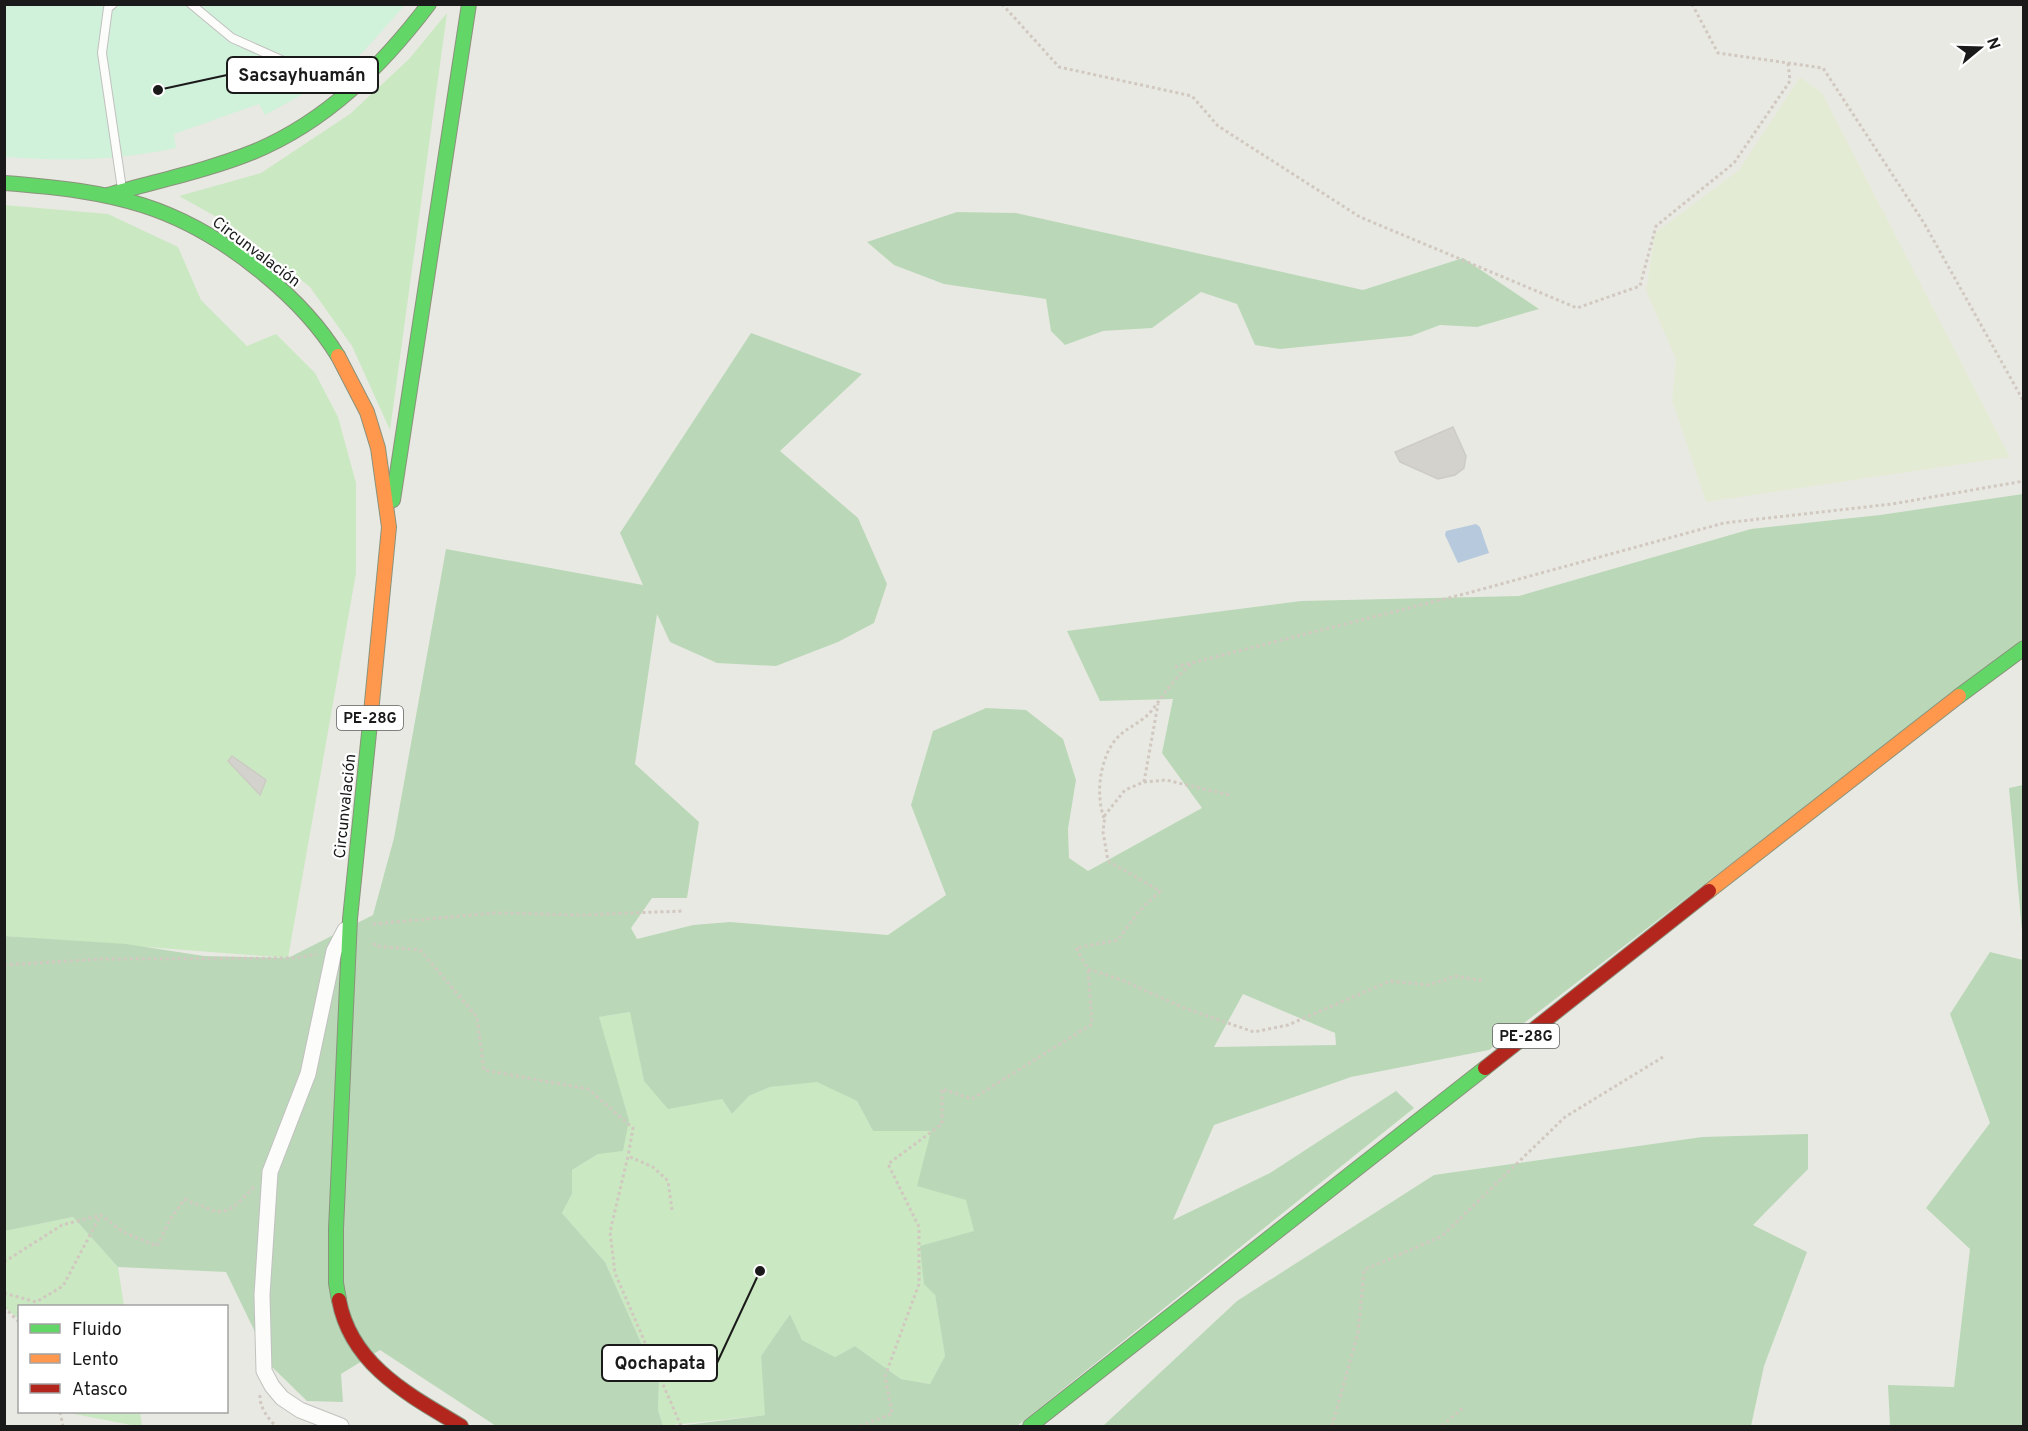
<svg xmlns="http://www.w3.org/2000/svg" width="2028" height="1431" font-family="Overpass,sans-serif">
  <rect width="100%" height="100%" fill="#e9e9e3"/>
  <polygon fill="#e4ebd5" points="1800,77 1822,93 2010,457 1706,502 1672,400 1676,359 1646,291 1655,233 1739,170"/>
  <g fill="#cae8c1">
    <polygon points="447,13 390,430 352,346 310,287 231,225 179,196 261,173 350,114 409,59"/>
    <polygon points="4,205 108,214 178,247 201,300 247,346 276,334 315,373 338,417 356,483 356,573 288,958 5,936"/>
    <polygon points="631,1012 644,1081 722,1099 732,1114 749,1096 770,1087 817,1081 857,1101 873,1131 931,1130 967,1200 974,1231 935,1295 945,1356 930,1384 901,1379 855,1346 835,1357 802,1340 790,1314 761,1356 766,1415 663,1426 658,1410 659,1383 605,1262 562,1213 572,1194 572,1170 598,1154 629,1120 598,1017"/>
    <polygon points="73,1217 118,1267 124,1306 20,1306 19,1319 5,1308 5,1231"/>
    <polygon points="64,1412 140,1412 142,1426 136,1426"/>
  </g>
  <g fill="#bad8b8" fill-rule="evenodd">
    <polygon points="957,212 1016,213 1363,290 1463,258 1539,309 1477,327 1440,325 1411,336 1280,349 1255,345 1237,304 1201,292 1152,328 1103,331 1065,345 1051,331 1046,299 944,284 894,265 867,242"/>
    <path d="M751,333l111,41 -82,77 78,67 29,66 -13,39 -36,19 -62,24 -59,-3 -47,-21 -13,-28 -22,150 64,58 -12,76h-35l-21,30 6,11 56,-14 37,-3 158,13 58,-40 -35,-90 22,-74 53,-23 40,2 37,29 13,41 -8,49 1,29 19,13 114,-63 -40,-55 11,-54 -73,2 -33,-70 234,-30 218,-5 232,-67 129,-14 143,-21v145l-534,411 -138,27 -137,48 -41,95 97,-47 126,-82 18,17 -397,318h-339l87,-11 -4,-59 29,-42 12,26 33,17 20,-11 46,33 29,5 15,-28 -10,-61 -11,-11 -4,-38 54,-15 -8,-31 -49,-14 14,-55h-58l-16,-30 -40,-19 -47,5 -21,9 -17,18 -10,-15 -54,10 -24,-28 -14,-69 -31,5 30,103 -6,31 -25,3 -26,16v24l-10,19 43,49 54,121 -1,27 5,16h-167l-116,-76 -39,24 2,28 -36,-1 -35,-34 -46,-95 -108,-5 -45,-50 -68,14 -1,-295 122,8 78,12 84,2 85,-43 21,-77 52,-289 197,36 -23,-52zM1243,994l92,39 1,12 -122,2z"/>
    <polygon points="2023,785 2024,785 2023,942 2009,788"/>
    <polygon points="1990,952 2023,960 2023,1426 1890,1426 1888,1385 1954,1387 1970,1249 1926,1208 1990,1123 1950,1014"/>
    <polygon points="1808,1134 1808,1169 1753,1225 1807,1252 1764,1366 1751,1426 1103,1426 1237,1301 1434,1175 1702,1137"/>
  </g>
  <path fill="#d0f1da" d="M4,5h401l-41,46 -26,24 -73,40 -6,-11 -85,30 2,14c-63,13 -108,13 -171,9z"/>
  <polygon fill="#b6c9dd" points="1476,524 1480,527 1489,553 1458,563 1445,535 1446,531"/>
  <g fill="#d3d2cd" stroke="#cccbc4" stroke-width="1.5">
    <polygon points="1453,427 1466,456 1464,468 1455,475 1438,479 1400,462 1395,452"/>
    <polygon points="232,756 266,780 260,795 228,761"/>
  </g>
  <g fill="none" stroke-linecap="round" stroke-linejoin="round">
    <g stroke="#c1c1bf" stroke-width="10">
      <g id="lane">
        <polyline points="113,4 108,8 102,53 122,189"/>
        <polyline points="191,4 232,38 297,67 372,64"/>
      </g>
    </g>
    <g stroke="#c1c1bf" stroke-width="17">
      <polyline id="street" points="341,1426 300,1410 282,1398 272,1386 264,1371 262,1295 270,1172 308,1074 334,951 345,930"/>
    </g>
    <g stroke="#8a937c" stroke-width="16">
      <g id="fast">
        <path d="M4,183c108,8 176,21 261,92 28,23 54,50 73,81"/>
        <path d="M108,195c48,-14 98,-24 145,-43 73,-30 129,-86 176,-148"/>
        <polyline points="393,500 469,4"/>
        <polyline points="1959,696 2024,648"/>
        <polyline points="339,1300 336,1283 336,1229 350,919 370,723"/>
        <polyline points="1030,1426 1485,1068"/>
      </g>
    </g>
    <g stroke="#8a937c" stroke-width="16">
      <g id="slow">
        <polyline points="338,356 367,412 378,448 389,527 370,723"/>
        <polyline points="1709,891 1959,696"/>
      </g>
    </g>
    <g stroke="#8a937c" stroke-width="16">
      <g id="jam">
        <polyline points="1485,1068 1709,891"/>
        <path d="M339,1300c12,65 70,95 122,126"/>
      </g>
    </g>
    <g stroke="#d1c8c0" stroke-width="3" stroke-dasharray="3 3" stroke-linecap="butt">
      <polyline points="1002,4 1059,67 1192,96 1218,126 1360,217 1577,308 1640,286 1656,226 1734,163 1790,81 1788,63"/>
      <polyline points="1692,4 1718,53 1823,68 1924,223 2024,402"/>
      <polyline points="1175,667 1468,593 1724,523 1892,504 2024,481"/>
      <polyline points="1144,782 1158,704"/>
      <polyline points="1229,795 1166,780 1144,782 1125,790 1105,815 1103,832 1108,861 1160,891 1139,911 1118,940 1076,948 1088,969 1122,980 1184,1008 1254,1032 1288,1025 1390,981 1428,985 1456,976 1484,981"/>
      <path d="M1104,818c-9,-24 -4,-64 15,-82 10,-10 24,-14 33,-26 13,-16 25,-37 43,-48"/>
      <polyline points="373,924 494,913 583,915 682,911"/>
      <polyline points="374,943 375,946 420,950 477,1017 484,1070 588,1089 633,1128 628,1156"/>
      <polyline points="4,965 102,959 296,958 317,954"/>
      <polyline points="672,1210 668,1181 653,1167 628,1156 610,1232 615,1273 681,1426"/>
      <path d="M4,1262l58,-37 39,-10 22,17 34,14 14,-28 14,-19c7,5 14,5 22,9 22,11 31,-6 47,-21"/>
      <polyline points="4,1293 36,1302 63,1286 100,1216"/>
      <polyline points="4,1307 20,1323"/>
      <path d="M260,1395c-1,11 8,24 16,31"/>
      <polyline points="60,1412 63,1426"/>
      <polyline points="860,1426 892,1414 885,1376 919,1284 919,1227 888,1164 942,1124 942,1089 972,1099 1092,1024 1088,969"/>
      <polyline points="1332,1426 1358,1333 1364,1270 1442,1236 1565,1117 1663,1057"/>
      <polyline points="1442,1426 1464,1407"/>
    </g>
    <use href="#lane" stroke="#fcfcfb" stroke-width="8"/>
    <use href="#street" stroke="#fcfcfb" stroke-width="15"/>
    <use href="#fast" stroke="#63d668" stroke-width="14"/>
    <use href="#slow" stroke="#ff974d" stroke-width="14"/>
    <use href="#jam" stroke="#b3261e" stroke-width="14"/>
  </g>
  <g text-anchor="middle" stroke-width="4.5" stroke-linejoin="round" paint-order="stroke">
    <g fill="#fff" stroke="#5f5f5f" stroke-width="1.5">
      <rect x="337" y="706" width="66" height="24" rx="4.5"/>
      <rect x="1493" y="1024" width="66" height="24" rx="4.5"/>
    </g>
    <g font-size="15" font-weight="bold" fill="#1a1a1a">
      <text x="370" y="723">PE-28G</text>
      <text x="1526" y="1041">PE-28G</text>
    </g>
    <g font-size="16" fill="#1a1a1a" stroke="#fff">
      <text transform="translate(257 251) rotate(37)" y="6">Circunvalación</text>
      <text transform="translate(344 806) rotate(-84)" y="6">Circunvalación</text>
    </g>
  </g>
  <path fill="none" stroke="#1a1a1a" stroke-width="2" d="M158 90L227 75M760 1271L717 1363"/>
  <g fill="#1a1a1a" stroke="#fff" stroke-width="2">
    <circle cx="158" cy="90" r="6"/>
    <circle cx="760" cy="1271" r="6"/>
  </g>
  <g fill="#fff" stroke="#1a1a1a" stroke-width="2">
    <rect x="227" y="57" width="151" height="36" rx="6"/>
    <rect x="602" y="1345" width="115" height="36" rx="6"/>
  </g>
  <g font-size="18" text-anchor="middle" font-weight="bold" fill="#1a1a1a">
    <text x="302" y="81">Sacsayhuamán</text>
    <text x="660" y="1369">Qochapata</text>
  </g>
  <rect width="2028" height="1431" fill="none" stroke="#1a1a1a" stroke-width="12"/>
  <rect x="18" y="1305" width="210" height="108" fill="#ffffff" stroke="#a3a3a3" stroke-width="1.5"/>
  <rect x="30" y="1324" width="30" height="9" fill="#63d668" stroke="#a3a3a3" stroke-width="1.5"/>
  <text x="72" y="1335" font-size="18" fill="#1a1a1a">Fluido</text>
  <rect x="30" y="1354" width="30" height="9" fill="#ff974d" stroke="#a3a3a3" stroke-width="1.5"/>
  <text x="72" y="1365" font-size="18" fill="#1a1a1a">Lento</text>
  <rect x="30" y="1384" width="30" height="9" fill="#b3261e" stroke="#a3a3a3" stroke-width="1.5"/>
  <text x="72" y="1395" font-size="18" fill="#1a1a1a">Atasco</text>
  <g transform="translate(1980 48) rotate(71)" stroke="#ffffff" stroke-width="4.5" paint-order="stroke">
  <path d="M0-4.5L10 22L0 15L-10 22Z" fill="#1a1a1a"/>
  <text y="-9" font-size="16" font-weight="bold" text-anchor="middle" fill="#1a1a1a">N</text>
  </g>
</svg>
